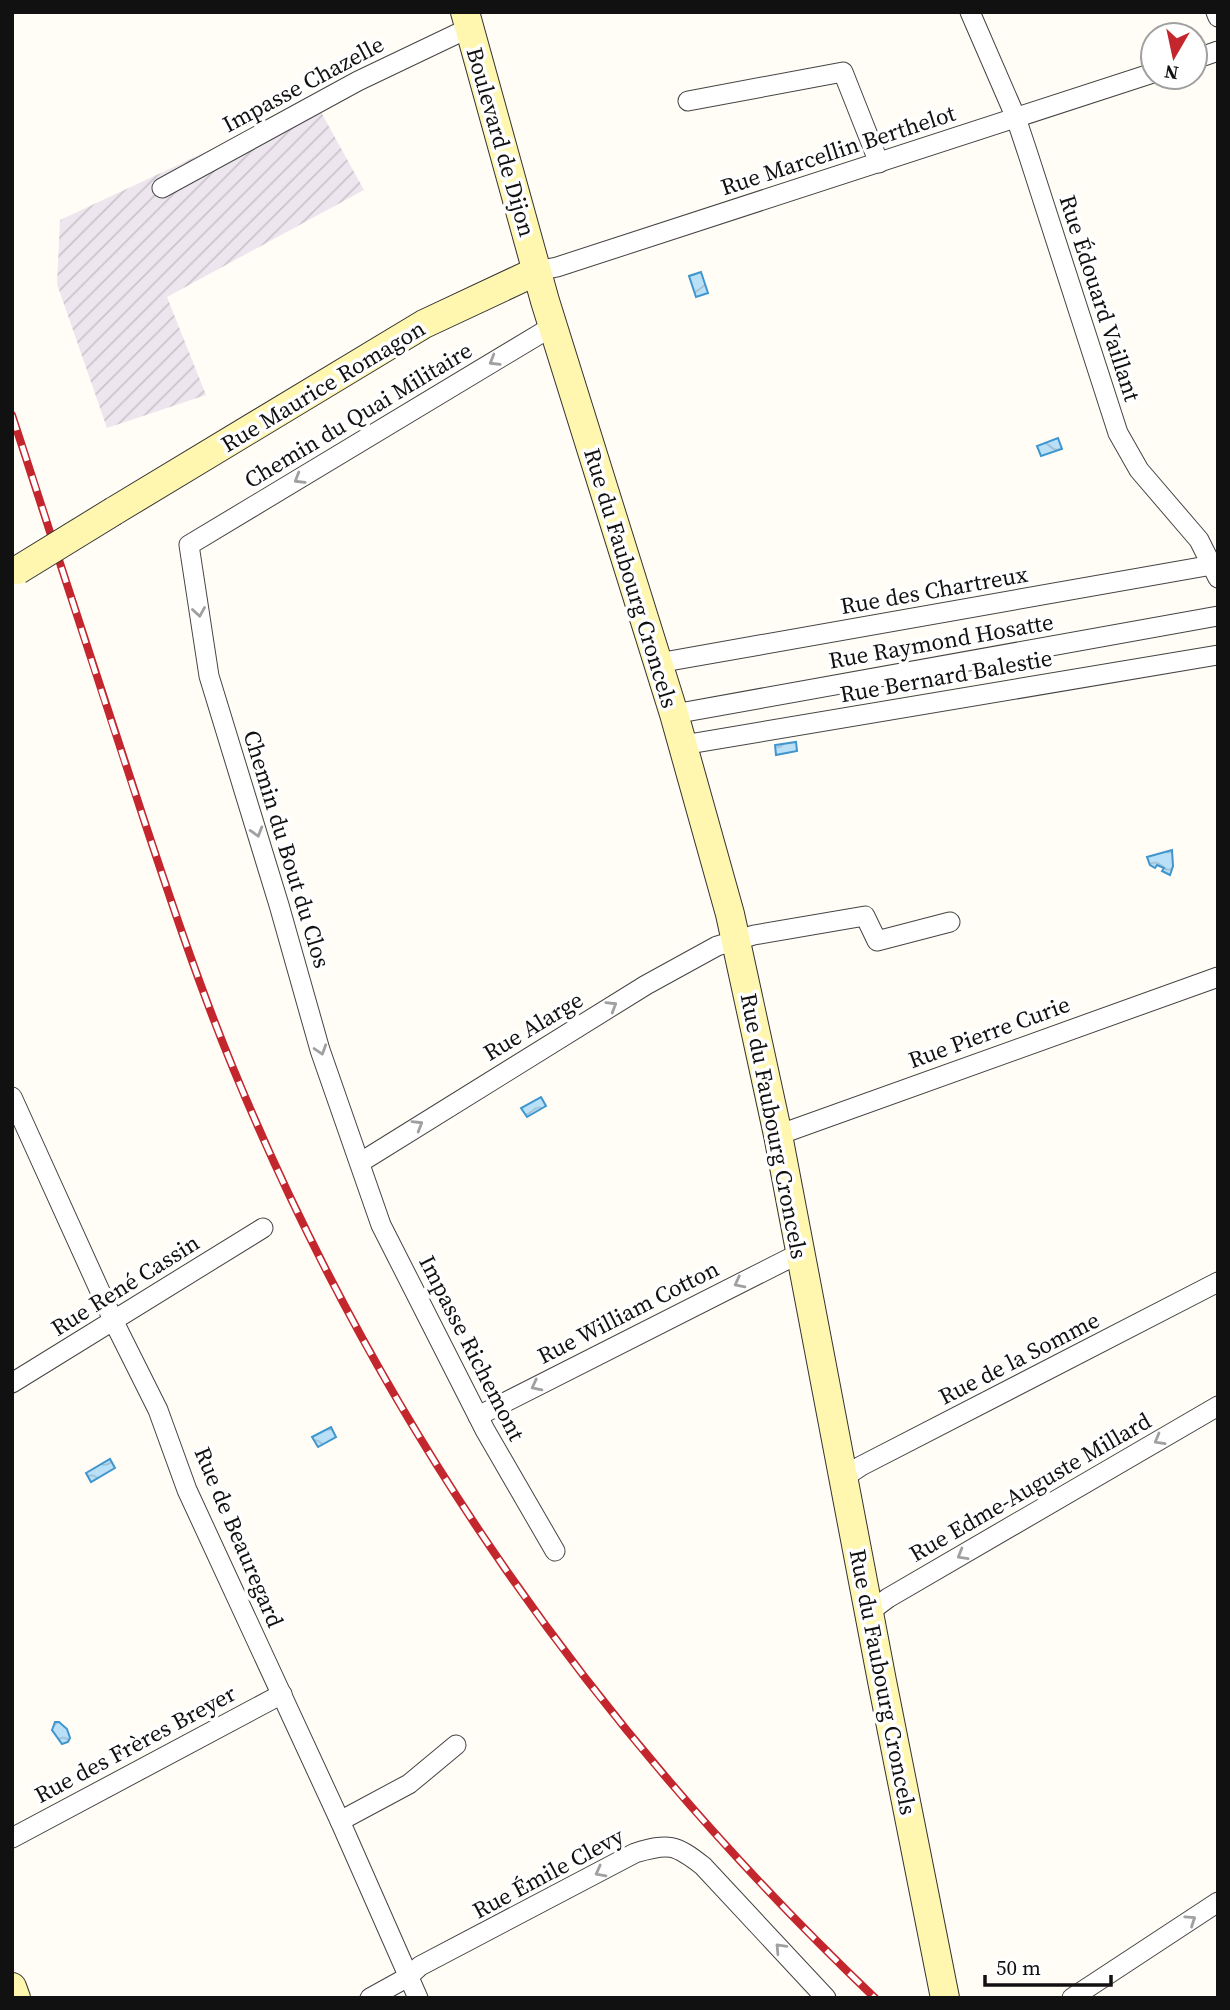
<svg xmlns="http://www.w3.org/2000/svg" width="1230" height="2010" font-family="'Source Serif 4',serif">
  <defs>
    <pattern id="industrial-furrows" width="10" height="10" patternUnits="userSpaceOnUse" patternTransform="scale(1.75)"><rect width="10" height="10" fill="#eee6ef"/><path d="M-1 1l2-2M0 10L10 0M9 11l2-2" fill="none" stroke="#cbc4cc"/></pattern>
    <pattern id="water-waves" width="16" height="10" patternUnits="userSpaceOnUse" patternTransform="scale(1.75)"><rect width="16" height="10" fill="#b9e0f7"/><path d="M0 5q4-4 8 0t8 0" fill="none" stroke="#9ebfd3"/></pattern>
  </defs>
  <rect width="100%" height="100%" fill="#fffdf5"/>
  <polygon fill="url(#industrial-furrows)" points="315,101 364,190 167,297 206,395 107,428 57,284 60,220"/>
  <g fill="url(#water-waves)" stroke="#3f96cf" stroke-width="2">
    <polygon points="701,272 708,293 696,297 689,276"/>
    <polygon points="1058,438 1062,449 1041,456 1037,446"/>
    <polygon points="796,742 797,751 776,755 775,745"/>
    <polygon points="1172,850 1173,866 1170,875 1162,871 1164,868 1157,865 1155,868 1150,865 1147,857"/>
    <polygon points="541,1097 546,1106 527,1117 521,1108"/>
    <polygon points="331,1427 336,1437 318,1447 312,1437"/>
    <polygon points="110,1459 115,1468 91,1482 86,1473"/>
    <polygon points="55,1722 59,1722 67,1729 70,1738 68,1742 62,1744 52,1730"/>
  </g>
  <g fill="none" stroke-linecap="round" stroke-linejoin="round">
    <g stroke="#444" stroke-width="21">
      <g id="street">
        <polyline points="970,12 1016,118 1028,154 1118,433 1139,470 1199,540 1218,578"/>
        <polyline points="1216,12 1218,17"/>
        <polyline points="1195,59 1218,51"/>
        <polyline points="688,101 843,72 879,163"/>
        <polyline points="162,188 358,81 469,28"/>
        <polyline points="537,271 557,267 1153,73"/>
        <polyline points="553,326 189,545 209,676 279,905 320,1050 381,1225 485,1430 555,1551"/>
        <polyline points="658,663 1218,564"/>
        <polyline points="674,714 1218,616"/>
        <polyline points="683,745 1218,655"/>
        <polyline points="12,1097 114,1322 158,1410 187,1490 340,1821 418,1998"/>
        <polyline points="778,1135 1218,977"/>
        <polyline points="361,1162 646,985 717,946 754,935 865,916 877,941 950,922"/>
        <polyline points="12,1383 263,1228"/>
        <polyline points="478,1416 800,1253"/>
        <polyline points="843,1478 861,1466 1218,1282"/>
        <polyline points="868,1613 888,1598 1218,1406"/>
        <polyline points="340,1821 409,1784 456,1745"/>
        <polyline points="12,1838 282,1694"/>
        <path d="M370,1998l38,-21 12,-11 215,-113c34,-10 40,-9 68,13l123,132"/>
        <polyline points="1072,1998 1218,1902"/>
      </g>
    </g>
    <g stroke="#333" stroke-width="30">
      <g id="secondary">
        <polyline points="465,12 545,301 674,714 730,914 778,1135 882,1681 945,1998"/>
        <polyline points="114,511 424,324 537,271"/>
        <polyline points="12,1987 16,1998"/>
      </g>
    </g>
    <use href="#street" stroke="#fff" stroke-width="19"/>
    <use href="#secondary" stroke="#fff6b0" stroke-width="28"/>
    <g stroke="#c4262e" stroke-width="8">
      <path id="rail" d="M12,415c45,137 88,274 134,411 27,81 54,162 87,242 148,359 361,662 642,930"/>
    </g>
    <use href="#rail" stroke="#fff" stroke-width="5" stroke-dasharray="16" stroke-linecap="butt"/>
    <g stroke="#333" stroke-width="30" stroke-linecap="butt">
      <polyline id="secondary-bridge" points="18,570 114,511"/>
    </g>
    <use href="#secondary-bridge" stroke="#fff6b0" stroke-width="28"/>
  </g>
  <defs><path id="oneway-chevron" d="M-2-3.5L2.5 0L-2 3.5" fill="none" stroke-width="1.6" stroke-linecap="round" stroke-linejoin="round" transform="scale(1.75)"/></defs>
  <g stroke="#a0a0a0">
    <use href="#oneway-chevron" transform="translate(494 361) rotate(149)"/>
    <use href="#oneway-chevron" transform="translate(299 479) rotate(149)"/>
    <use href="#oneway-chevron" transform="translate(199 612) rotate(81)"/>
    <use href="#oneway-chevron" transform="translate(257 832) rotate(73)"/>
    <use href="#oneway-chevron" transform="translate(612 1006) rotate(-31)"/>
    <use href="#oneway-chevron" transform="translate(321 1050) rotate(72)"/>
    <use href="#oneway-chevron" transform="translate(418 1125) rotate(-31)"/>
    <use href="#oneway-chevron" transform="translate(739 1283) rotate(153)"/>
    <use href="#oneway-chevron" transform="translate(536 1386) rotate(153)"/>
    <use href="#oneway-chevron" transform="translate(1159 1440) rotate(150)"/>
    <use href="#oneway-chevron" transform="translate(962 1555) rotate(150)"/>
    <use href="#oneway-chevron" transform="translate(600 1872) rotate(152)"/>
    <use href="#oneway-chevron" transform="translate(1191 1920) rotate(-34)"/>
    <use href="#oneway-chevron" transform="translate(780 1948) rotate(-133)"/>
  </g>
  <g text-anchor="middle" stroke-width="7" stroke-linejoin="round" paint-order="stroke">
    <g font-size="23" fill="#111" stroke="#fff">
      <text transform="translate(303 84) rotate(-28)" y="8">Impasse Chazelle</text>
      <text transform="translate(501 142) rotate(74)" y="8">Boulevard de Dijon</text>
      <text transform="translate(838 150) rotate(-18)" y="8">Rue Marcellin Berthelot</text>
      <text transform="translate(1100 298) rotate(72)" y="8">Rue Édouard Vaillant</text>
      <text transform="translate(323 386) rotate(-31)" y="8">Rue Maurice Romagon</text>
      <text transform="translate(358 415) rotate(-31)" y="8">Chemin du Quai Militaire</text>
      <text transform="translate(631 578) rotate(73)" y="8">Rue du Faubourg Croncels</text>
      <text transform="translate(934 590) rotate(-10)" y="8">Rue des Chartreux</text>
      <text transform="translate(941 641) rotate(-10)" y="8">Rue Raymond Hosatte</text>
      <text transform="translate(946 676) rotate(-10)" y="8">Rue Bernard Balestie</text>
      <text transform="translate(287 849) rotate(73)" y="8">Chemin du Bout du Clos</text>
      <text transform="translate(533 1026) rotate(-31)" y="8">Rue Alarge</text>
      <text transform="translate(989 1032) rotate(-20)" y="8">Rue Pierre Curie</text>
      <text transform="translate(774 1126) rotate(79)" y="8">Rue du Faubourg Croncels</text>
      <text transform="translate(125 1285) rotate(-32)" y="8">Rue René Cassin</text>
      <text transform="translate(628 1312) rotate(-27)" y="8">Rue William Cotton</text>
      <text transform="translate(472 1348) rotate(63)" y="8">Impasse Richemont</text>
      <text transform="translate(1019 1358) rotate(-27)" y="8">Rue de la Somme</text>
      <text transform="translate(1030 1487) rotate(-30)" y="8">Rue Edme-Auguste Millard</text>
      <text transform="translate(239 1537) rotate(67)" y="8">Rue de Beauregard</text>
      <text transform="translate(883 1682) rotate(79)" y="8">Rue du Faubourg Croncels</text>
      <text transform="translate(135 1744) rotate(-28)" y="8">Rue des Frères Breyer</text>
      <text transform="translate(548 1873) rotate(-28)" y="8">Rue Émile Clevy</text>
    </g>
  </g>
  <rect width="1230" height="2010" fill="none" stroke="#111111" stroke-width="28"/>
  <g transform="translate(1174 56) rotate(189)"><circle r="33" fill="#ffffff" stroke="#a0a0a0" stroke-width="2"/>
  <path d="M0-5L12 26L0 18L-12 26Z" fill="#c4262e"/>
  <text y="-10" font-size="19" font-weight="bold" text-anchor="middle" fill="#111111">N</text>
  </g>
  <path d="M985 1975v10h126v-10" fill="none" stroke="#111111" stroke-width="3.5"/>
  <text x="996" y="1975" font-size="21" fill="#111111" stroke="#ffffff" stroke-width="5" paint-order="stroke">50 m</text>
</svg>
